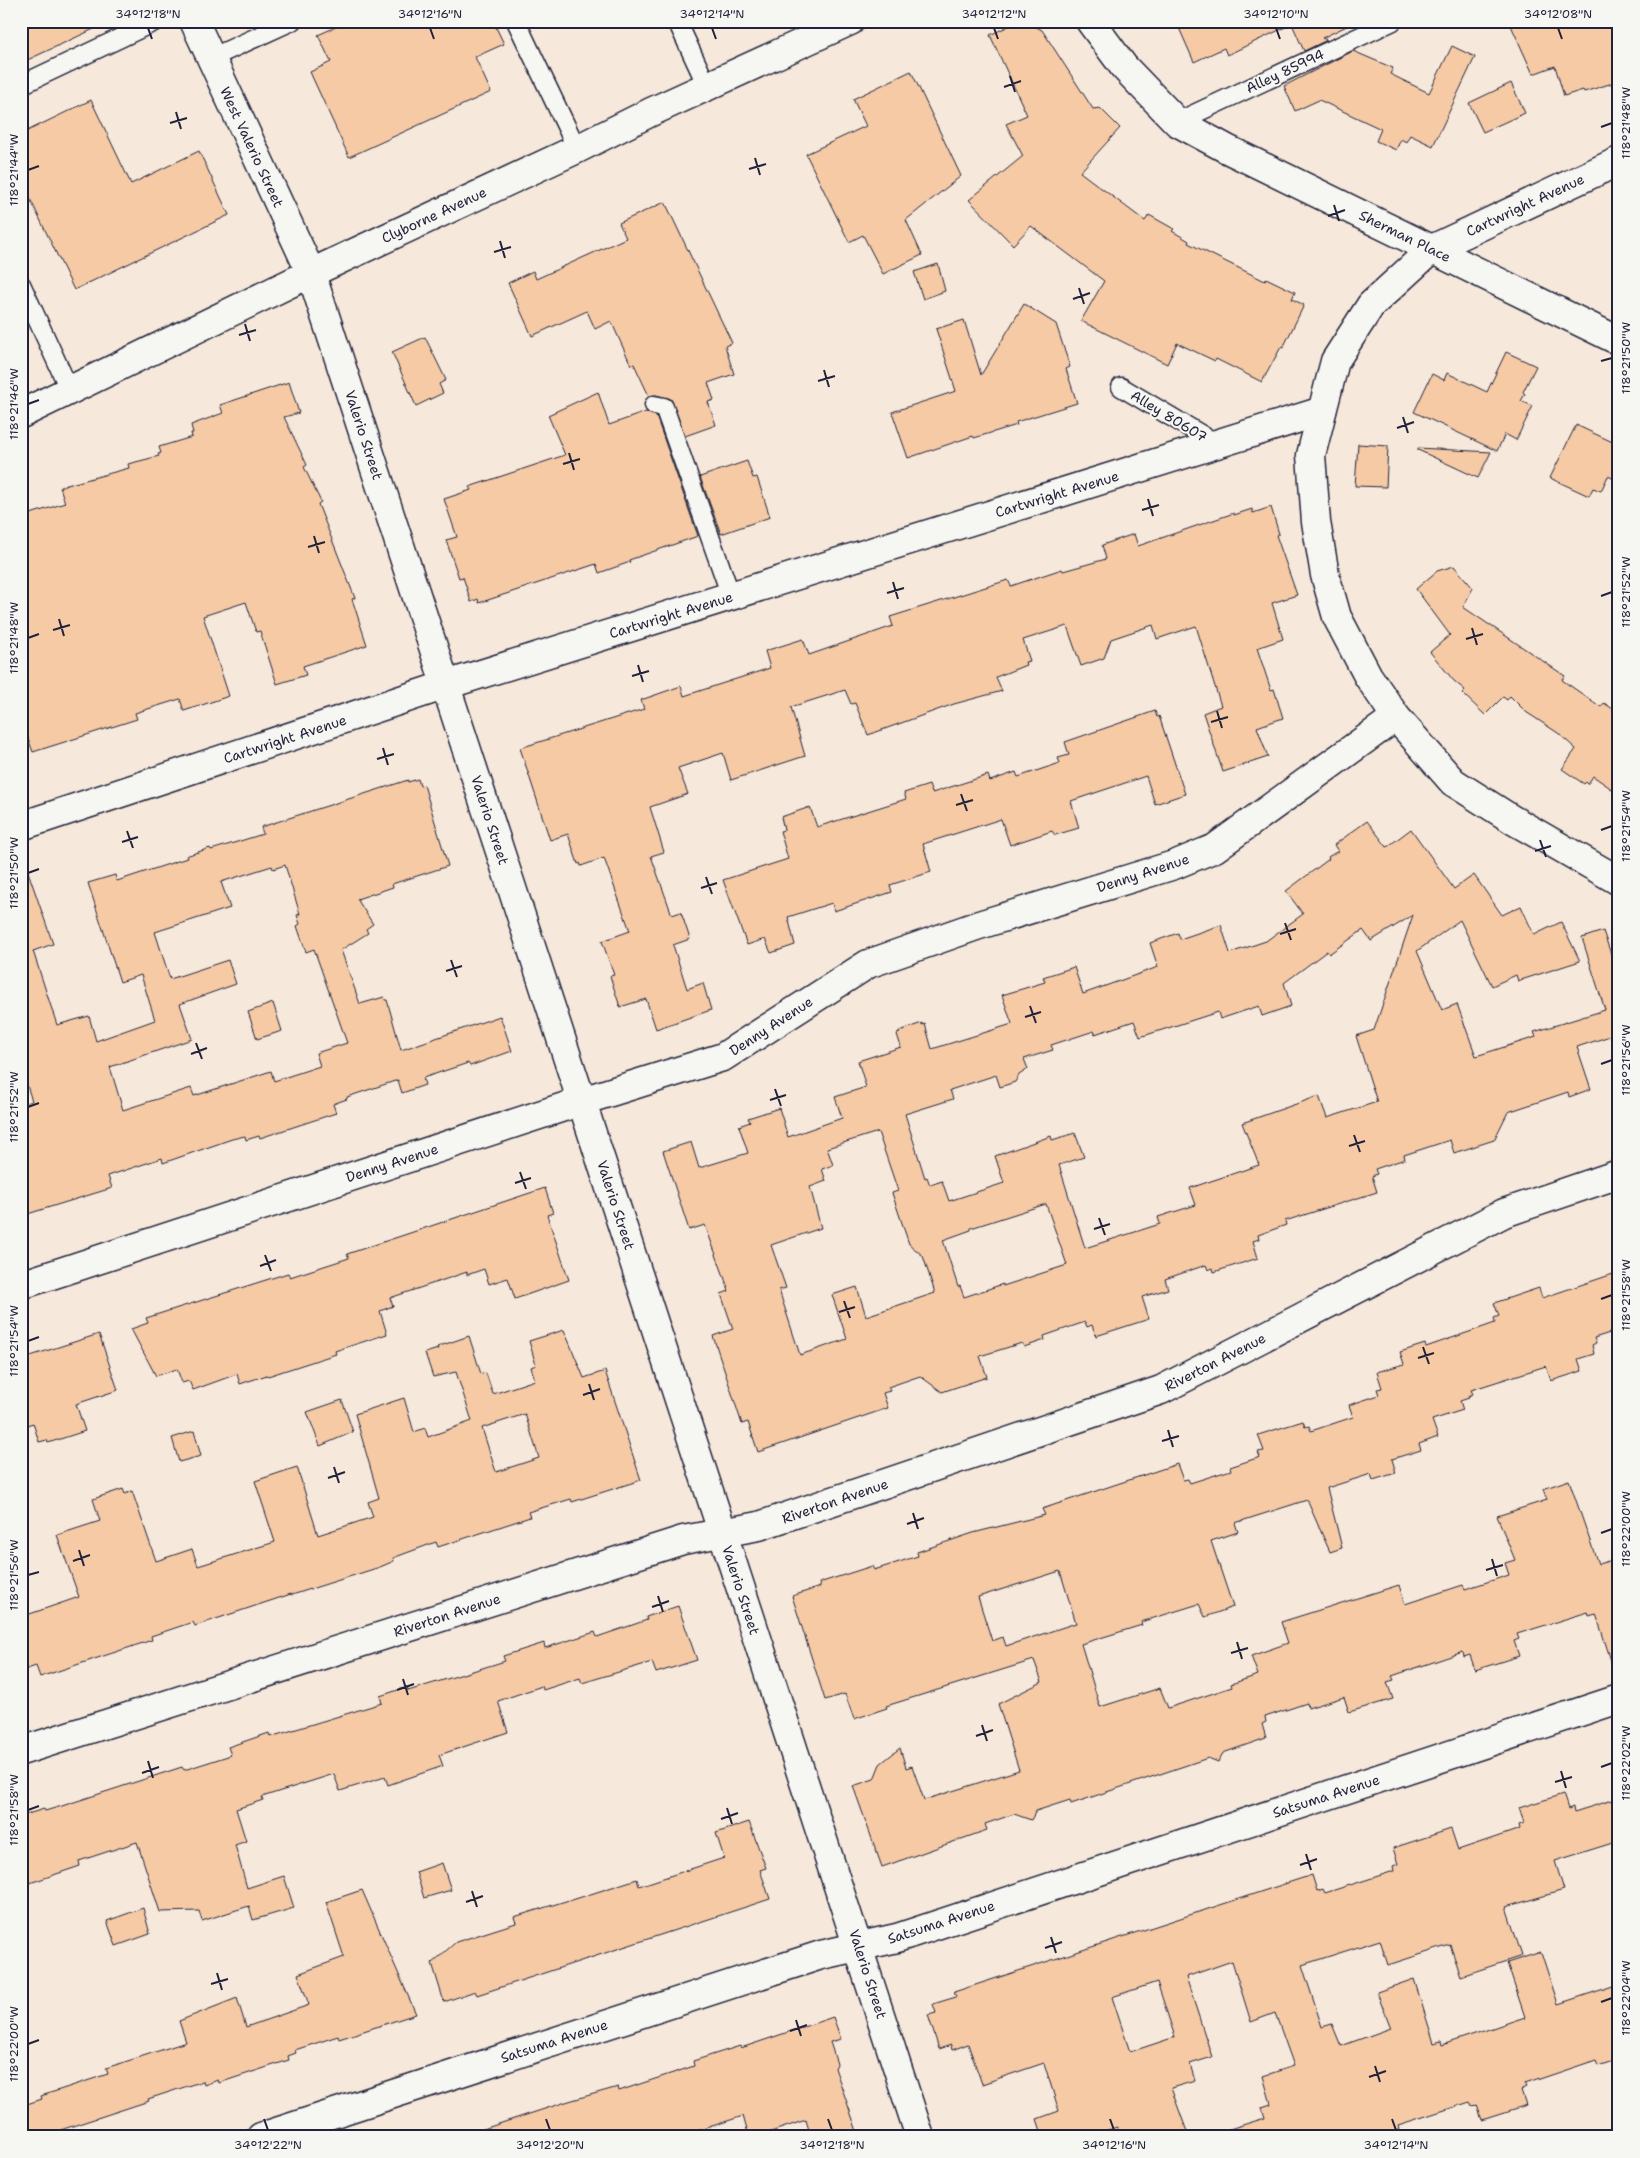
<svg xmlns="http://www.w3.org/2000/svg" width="1640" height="2158" font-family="'Shantell Sans',sans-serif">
  <rect width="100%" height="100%" fill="#f6e9db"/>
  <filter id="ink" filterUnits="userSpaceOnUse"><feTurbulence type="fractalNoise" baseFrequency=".02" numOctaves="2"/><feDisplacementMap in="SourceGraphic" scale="10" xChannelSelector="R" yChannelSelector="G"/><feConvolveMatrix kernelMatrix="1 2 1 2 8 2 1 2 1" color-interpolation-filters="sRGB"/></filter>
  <g filter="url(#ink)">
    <g fill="#f6caa5" stroke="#22223b" fill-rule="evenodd">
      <polygon points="21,21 111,21 21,63"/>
      <polygon points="349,21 493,21 504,44 475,57 491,92 349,157 310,72 331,62 318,35"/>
      <polygon points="1176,21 1357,21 1322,38 1327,40 1304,51 1292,24 1227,55 1224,48 1194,62"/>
      <polygon points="1509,21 1619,21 1619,81 1584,92 1583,90 1564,96 1555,66 1533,74"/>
      <polygon points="1017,22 1027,22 1042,30 1093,109 1100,108 1120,128 1080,172 1145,221 1149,215 1174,229 1172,231 1189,241 1188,243 1265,281 1266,278 1295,292 1292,299 1304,305 1283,348 1281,347 1262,382 1216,359 1215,361 1177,343 1167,364 1081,321 1104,281 1031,226 1013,245 969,200 1023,156 1006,124 1027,115 990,35"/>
      <polygon points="1452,46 1475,57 1433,146 1410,135 1406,142 1401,139 1396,150 1376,141 1381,129 1319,100 1295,111 1284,86 1353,51 1393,68 1390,74 1429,93"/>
      <polygon points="911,71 961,176 906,220 922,255 883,274 863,235 849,242 806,154 866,126 853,99"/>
      <polygon points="1511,83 1525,113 1483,132 1469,103"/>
      <polygon points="91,100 131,184 199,151 229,215 74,290 21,180 21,134"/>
      <polygon points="665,202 732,343 725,346 734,374 708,383 714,400 708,402 716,425 685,436 671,399 656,395 649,396 634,364 631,365 611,321 595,329 587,311 532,336 508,283 533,271 536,279 626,238 619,223"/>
      <polygon points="938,264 945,291 923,299 914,272"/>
      <polygon points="1024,304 1056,324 1070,367 1066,369 1077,403 1016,422 1017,425 974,438 973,436 908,458 892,412 956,391 936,329 964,320 981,375"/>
      <polygon points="425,337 446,380 439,384 443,393 416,406 392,352"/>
      <polygon points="1506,352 1536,366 1523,392 1525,394 1521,401 1533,406 1516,440 1505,434 1497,451 1414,412 1432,374 1444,380 1447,373 1487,392"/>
      <polygon points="289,382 299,413 284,417 307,465 304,467 321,502 318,504 355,598 352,599 367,645 303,666 306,675 277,684 260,631 256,632 246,602 203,616 229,696 184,711 180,699 135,713 137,719 33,752 21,719 21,517 65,503 60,487 129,468 128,464 159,456 158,454 161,453 159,447 192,437 191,433 193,433 191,425 223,413 220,405"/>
      <polygon points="598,392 609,425 646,412 656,416 698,536 629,560 630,562 599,573 596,564 479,603 478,599 471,602 463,577 459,578 446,540 457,537 444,499 471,490 469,487 565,455 548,415"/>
      <polygon points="1576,425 1619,445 1619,481 1608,476 1601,491 1593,488 1589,496 1550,478"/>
      <polygon points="1358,444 1388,446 1386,487 1355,486"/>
      <polygon points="1418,448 1491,452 1478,478 1418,450"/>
      <polygon points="747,461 753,478 757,477 770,517 721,534 700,477"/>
      <polygon points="1271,507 1279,534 1276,535 1297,595 1272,603 1283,639 1257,648 1271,690 1274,689 1283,718 1257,727 1268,757 1223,772 1203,713 1221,706 1196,626 1157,639 1153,625 1111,639 1104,658 1081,666 1067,626 1023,640 1030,661 1025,662 1026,665 996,677 1002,691 954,704 868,735 855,703 851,704 845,690 791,707 805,756 731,780 723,753 678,768 688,794 650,807 664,852 651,856 672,915 681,912 690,939 673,945 687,989 703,983 711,1010 656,1029 646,999 620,1007 610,976 614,975 602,941 630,931 604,858 581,866 580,863 578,864 568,834 550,840 520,748 644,709 641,700 681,686 684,696 770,668 765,651 803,639 809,655 893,626 890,617 1008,580 1011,586 1062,569 1063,571 1106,559 1102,545 1134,534 1138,546 1234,513 1234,515 1252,509 1253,513"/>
      <polygon points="1454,566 1473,588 1463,607 1565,676 1562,680 1601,707 1604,703 1619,713 1619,794 1593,776 1588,784 1586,782 1584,784 1562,769 1576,749 1558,733 1526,712 1510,696 1507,700 1503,697 1485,715 1462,693 1465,690 1454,681 1430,652 1450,635 1416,589 1437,571"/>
      <polygon points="1155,711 1157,717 1159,716 1185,794 1155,804 1146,776 1071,801 1079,828 1055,835 1052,831 1010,845 1001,819 923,844 931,872 890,885 892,892 834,911 832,903 788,917 795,945 771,953 765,939 747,945 723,880 788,859 780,831 784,830 781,817 810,807 817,827 906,799 904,793 929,785 932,793 988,775 990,781 1016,772 1018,777 1060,763 1058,758 1069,755 1065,742"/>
      <path d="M418,779l2,7 4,-1 24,81 -56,18 1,3 -36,12 16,25 -7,5 2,4 -27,17 19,54 24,-7 1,3h2l14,50 99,-34 12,35 -42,15 -2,-3 -45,15 2,7 -23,8 -4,-13 -51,17v2l-14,5 3,9 -76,25 -1,-2 -13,4 -1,-4 -13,3 -69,24 -1,-5 -54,18 4,12 -91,28v-111l11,-4 -11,-34v-204h4l28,81 -20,7 24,74 32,-9 7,25 59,-21 -14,-45 -21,7 -32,-99 27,-8 2,6 70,-23 -1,-2 24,-8 1,2 52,-16 -2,-7 147,-47v2zM285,865l15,49 -3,1 3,9 -3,2 9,26 8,-3 33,94 -31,10 4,13 -46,15 -3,-10 -77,25 -3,-8 -68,22 -13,-43 82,-28 -12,-35 56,-20 -8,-24 -58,19 -15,-47 75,-24 -9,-26 51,-16 1,3z"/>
      <path d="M1367,821l20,26 24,-18 43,60 20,-14 28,40 19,-9 13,29 27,-13 19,39 -62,20 -2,-6 -24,11 -32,-66 -43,31 25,59 15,-6 19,52 60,-19 -2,-5 71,-22 -23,-72 21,-7 16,46v60h-5l-1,-2 -36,12 14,42 -22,8 -1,-5 -60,20 -14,28 -40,13 -4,-13 -46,15 1,4 -30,10 2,5 -5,2 5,16 -92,29 1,4 -28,10 1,4 -6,2 5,17 -44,14 -1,-4 -5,2 -2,-5 -41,14 3,10 -26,8 7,22 -53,17 -4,-11 -5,2 -2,-5 -41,14 1,4 -21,7 -2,-4 -42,13 7,21 -45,15 -22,-16 -32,11 2,4 -7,2 5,15 -130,44 -10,-30 -6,2 -29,-88 20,-7 -12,-35 8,-3 -7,-20 -17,-46 -16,5 -26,-79 28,-9 8,26 49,-15 -9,-27 11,-4 -2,-4 31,-10 9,29 54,-19 -7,-21 31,-10 -8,-26 43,-14 -4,-13 3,-1 -1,-2 23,-8v2l3,-1 7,25 80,-25 -10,-29 43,-13 -2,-5 31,-10 9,27 75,-27 -8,-24 28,-10 2,6 41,-14 9,28 36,-12 37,-27 -17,-23 43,-32 -1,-2 10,-6 -4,-6zM1413,915l-39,115 -18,6 21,66 -50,16 -8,-22 -77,27 17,42 -69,23 6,17 -38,12 2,7 -75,24 -26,-83 25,-8 -9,-24 -23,7 -1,-4 -56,20 9,27 -55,18 -7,-20 -12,4 -3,-8 -2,1 -20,-64 48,-15 -3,-9 46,-15 4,12 15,-5 4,-7 9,-6 -4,-10 29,-9 -2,-5 43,-14 1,3 39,-13 6,16 78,-25 2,7 39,-13 3,10 29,-10 -7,-23 43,-32 2,3 34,-24 8,11zM878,1132l20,59 -6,2 17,51 14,12 12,37 -69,23 -9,-29 -25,8 15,44 -47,16 -21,-65 7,-2 -15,-43 50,-17 -11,-41 16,-6 -4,-12 11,-4 -6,-17zM1046,1204l21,61 -64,21v-2l-39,13 -4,-11 -2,1 -15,-47 28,-10v-2z"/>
      <polygon points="273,1003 282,1031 257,1039 248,1012"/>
      <polygon points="545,1188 553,1213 547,1215 569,1280 515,1299 508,1278 489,1284 484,1269 467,1275 467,1272 390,1298 393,1306 380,1311 387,1334 335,1351 336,1354 268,1376 267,1375 240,1384 237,1374 193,1390 189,1381 182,1383 177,1369 156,1376 131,1329 148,1323 146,1318 288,1273 290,1277 349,1258 347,1254"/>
      <path d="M1619,1272v58l-25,8 2,5 -4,2 2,9 -16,5 4,12 -31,10 -5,-15 -75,24 2,4 -5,2 1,2 -9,3 3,9 -31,10 6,17 -19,7 2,6 -29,9 4,14 -23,7 -2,-6 -44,14 15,60 -12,4 -23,-52 -72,23 3,9 -27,9 22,66 -28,10 -6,-13 -58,18 1,3 -61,19 19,63 60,-19 8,20 64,-21 -1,-3 27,-9 -7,-19 37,-13 -7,-21 118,-37 6,19 58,-19 2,4 44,-14 -4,-12 10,-3 -18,-44 50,-16 -4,-11 26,-9 29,84 21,-6v111l-5,1 -18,-56 -7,2 -1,-4 -71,22 2,5 -5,2 5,15 -44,14 -5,-15 -6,2 -1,-5 -71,24 2,4 -7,2 6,17 -44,13 -5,-15 -36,11 -1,-5 -42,14 1,5 -4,2 4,14 -43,15 -5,9 -10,-4 -137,46 -1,-4 -34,11 -5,9 -17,-6 -29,10 2,6 -105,37 -29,-81 21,-7 6,-15 20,-16 6,20 6,-2 12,34 95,-30 -21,-66 44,-22 -8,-22 -148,46 1,2 -33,11 -9,-25 -20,6 -33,-104 28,-9 -1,-4 53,-17 2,4 44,-14 -1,-4 56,-19 72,-18 -3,-6 135,-45 6,16 5,-1 2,4 41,-13 -1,-3 30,-10 -2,-5 6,-1 -6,-16 45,-14 2,6 4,-1 2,5 42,-14 -4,-12 30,-10 -2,-6 5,-1 -5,-16 27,-8 -4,-12 25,-8 1,3 69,-24 -1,-5 5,-2 -5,-13 45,-15 3,10zM1060,1571l16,52 -70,23 -3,-9 -11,4 -14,-44z"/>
      <path d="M564,1330l20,48 21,-7 36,109 -69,22 -1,-3 -43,13 2,5 -92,30 -2,-5 -43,16 1,3 -14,6 -88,28 -1,-1 -96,32 -2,-4 -42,14 1,4 -112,37 -4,-11 -15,5v-54l58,-20 -22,-62 43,-14 -7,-22 30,-10 2,5 7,-3 24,70 36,-12 6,17 77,-24 -20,-61 42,-14 21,68 55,-18 -5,-15 11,-4 -24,-84 49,-16 10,34 11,-4 3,9 44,-16 -16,-49 -23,5 -8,-24 13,-4 -1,-2 32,-11 12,38 5,-1 7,21 42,-14 -4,-13 5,-2 -7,-24zM525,1414l14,44 -43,14 -14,-44z"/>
      <polygon points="99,1334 118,1390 76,1404 85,1431 48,1443 47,1440 39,1442 33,1423 21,1427 21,1359"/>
      <polygon points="342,1400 353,1432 320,1446 307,1412"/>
      <polygon points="194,1431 201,1456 179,1462 172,1438"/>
      <polygon points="678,1606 697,1660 656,1673 652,1662 582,1683 580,1678 543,1690 542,1686 498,1701 508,1732 439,1755 443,1766 388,1785 385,1777 340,1791 334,1774 262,1797 263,1800 236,1809 246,1841 235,1845 247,1888 284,1876 294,1908 253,1920 249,1906 202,1921 199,1911 160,1912 137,1842 79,1861 80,1866 21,1886 21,1816 44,1809 45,1811 62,1806 182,1767 184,1770 231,1755 228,1747 269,1733 270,1737 382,1703 380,1696 407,1687 408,1691 505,1661 503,1656 544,1643 545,1648 595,1632 597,1637 647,1620 646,1617"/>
      <path d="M1563,1794l5,15 5,-2 1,5 45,-14v43l-64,20 9,29 -58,17 16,49 -61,20 -11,-31 -62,20 -8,-25 -78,25 20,62 10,-3 9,22 50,-18 -14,-36 37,-13 20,64 7,-2 1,4 83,-28 -18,-54 34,-11 17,52 61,-20v74l-21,7 -2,-5 -71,24 2,4 -6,3 5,15 -44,14 -5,-15 -5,1 -2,-4 -72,23 1,5 -5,1 2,6h-172l-1,-6 42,-13 -3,-11 9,-3 -8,-28 31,-10 -19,-53 -24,9 -19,-61 -46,16 26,80 -22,7 5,17 -24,7 18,49h-71l-1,-10 -31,10h-43l-6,-18 22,-8 -15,-48 -62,21 -14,-40 -16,6 -1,-5 -12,4 -11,-34 8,-2 -3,-9 23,-7 -2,-5 358,-117 5,16 6,-2 2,4 69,-22 -1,-5 5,-2 -5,-16 58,-19 7,21 62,-21 -1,-4 5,-2 -5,-15zM1157,1982l18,55 -45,15 -18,-55z"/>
      <polygon points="749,1822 766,1868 760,1870 770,1899 477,1995 475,1991 444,2002 432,1963 456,1942 516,1923 514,1917 569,1900 569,1901 637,1879 639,1886 724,1858 716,1833"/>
      <polygon points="442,1863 451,1890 424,1898 416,1872"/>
      <polygon points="362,1890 416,2014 339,2039 338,2036 295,2050 296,2053 288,2056 289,2060 219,2083 218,2080 204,2085 203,2081 148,2099 149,2101 39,2137 21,2137 21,2106 42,2099 41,2096 108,2074 106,2068 186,2042 179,2021 237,1998 246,2027 309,2005 298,1974 344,1957 326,1902"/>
      <polygon points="143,1908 150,1934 116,1946 107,1921"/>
      <polygon points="833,2017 841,2039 830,2042 837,2064 835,2068 859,2137 811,2137 806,2120 756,2137 749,2137 743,2116 678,2137 609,2137 607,2129 584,2137 474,2137 474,2132 569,2101 618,2087 619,2091 694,2066 693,2061 740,2046 741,2048"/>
    </g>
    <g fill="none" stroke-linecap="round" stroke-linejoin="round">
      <g stroke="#22223b" stroke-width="21">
        <g id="lane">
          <polyline points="516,21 577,149"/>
          <polyline points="677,21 707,86"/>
          <polyline points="211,58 292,21"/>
          <polyline points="21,85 156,21"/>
          <polyline points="1177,122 1393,21"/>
          <polyline points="21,284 70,391"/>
          <polyline points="1121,387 1217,444"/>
          <polyline points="654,405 664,407 731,596"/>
        </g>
      </g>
      <g stroke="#22223b" stroke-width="31">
        <g id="street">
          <polyline points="194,21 311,273 920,2137"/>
          <polyline points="1090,21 1124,67 1177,122 1227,149 1619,341"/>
          <polyline points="1619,161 1432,249 1371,305 1335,361 1311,455 1316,522 1325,575 1337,617 1368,676 1396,717 1453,782 1513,820 1619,881"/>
          <polyline points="21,826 446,685 1322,411"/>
          <polyline points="21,1285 582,1101 723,1057 868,964 979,925 1174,865 1215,848 1396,717"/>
          <polyline points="21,1751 683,1540 759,1526 1161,1390 1504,1213 1619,1174"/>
          <polyline points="261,2137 821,1955 897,1938 1619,1699"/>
        </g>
      </g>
      <g stroke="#22223b" stroke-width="31">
        <polyline id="primary" points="21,414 311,273 577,149 651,112 850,21"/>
      </g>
      <use href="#lane" stroke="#f6f6f2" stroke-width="18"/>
      <use href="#street" stroke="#f6f6f2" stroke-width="28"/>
      <use href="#primary" stroke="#f6f6f2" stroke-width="28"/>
    </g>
  </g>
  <path fill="none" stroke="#22223b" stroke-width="2" d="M148,28l4,11M430,28l4,11M712,28l4,11M994,28l4,11M1276,28l4,11M1558,28l4,11M1010,76l5,16M1004,87l17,-6M176,112l5,17M170,123l17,-5M1601,127l11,-4M755,158l5,17M749,169l17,-5M28,170l11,-4M1334,205l5,16M1328,216l17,-6M500,241l5,17M494,252l17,-5M1079,288l5,16M1073,299l17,-6M245,324l5,17M239,335l17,-5M1601,361l11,-3M824,370l5,17M818,381l17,-5M28,404l11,-4M1403,417l5,16M1397,428l17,-6M569,453l5,17M563,464l17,-5M1148,499l5,17M1142,510l17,-5M314,536l5,17M308,547l17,-5M893,582l5,17M887,593l17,-5M1601,596l11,-4M59,619l5,17M1472,628l5,17M53,630l17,-5M28,638l11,-4M1466,639l17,-5M638,665l5,17M632,676l17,-5M1217,711l5,17M1211,722l17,-5M383,748l5,17M377,759l17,-5M961,794l6,17M956,805l17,-5M1601,830l11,-4M127,831l6,17M1540,840l6,17M122,842l16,-5M1535,851l16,-5M28,873l11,-4M706,877l6,17M701,888l16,-5M1285,923l6,17M1280,934l16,-5M451,960l6,17M446,971l16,-5M1030,1006l6,17M1025,1017l16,-5M196,1043l6,16M191,1054l16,-6M1601,1064l11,-4M775,1089l6,17M770,1100l16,-5M28,1107l11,-4M1354,1135l6,17M1349,1146l16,-5M520,1172l6,17M515,1183l16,-5M1099,1218l6,17M1094,1229l16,-5M265,1255l6,16M260,1266l16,-6M1601,1299l11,-4M844,1301l6,17M839,1312l16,-5M28,1341l11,-4M1423,1347l6,17M1418,1358l16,-5M589,1384l5,16M583,1395l17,-6M1168,1430l5,17M1162,1441l17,-5M334,1467l5,16M328,1478l17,-6M913,1513l5,16M907,1524l17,-6M1601,1533l11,-4M79,1550l5,16M1492,1559l5,17M73,1561l17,-6M1486,1570l17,-5M28,1575l11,-3M658,1596l5,16M652,1607l17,-6M1237,1642l5,17M1231,1653l17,-5M403,1679l5,16M397,1690l17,-6M982,1725l5,16M976,1736l17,-6M148,1761l5,17M1601,1767l11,-4M1561,1771l5,17M142,1773l17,-6M1555,1782l17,-5M727,1808l5,16M28,1810l11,-4M721,1819l17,-6M1306,1854l5,16M1300,1865l17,-6M472,1891l5,16M466,1902l17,-6M1051,1937l5,16M1045,1948l17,-6M217,1973l5,17M211,1984l17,-5M1601,2002l11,-4M796,2020l5,16M790,2031l17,-6M28,2044l11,-4M1375,2066l5,16M1369,2077l17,-6M264,2119l4,11M546,2119l4,11M828,2119l4,11M1110,2119l4,11M1392,2119l4,11"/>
  <g text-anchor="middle" stroke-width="4" stroke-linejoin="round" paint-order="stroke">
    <g font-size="14" fill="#22223b" stroke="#f6f6f2">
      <text transform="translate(1285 71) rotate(-25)" y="5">Alley 85994</text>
      <text transform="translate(252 147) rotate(65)" y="5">West Valerio Street</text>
      <text transform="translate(1525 205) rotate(-25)" y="5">Cartwright Avenue</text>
      <text transform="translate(434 215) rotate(-25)" y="5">Clyborne Avenue</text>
      <text transform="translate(1405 236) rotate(26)" y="5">Sherman Place</text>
      <text transform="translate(1169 416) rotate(31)" y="5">Alley 80607</text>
      <text transform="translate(364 435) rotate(72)" y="5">Valerio Street</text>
      <text transform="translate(1057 494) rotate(-17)" y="5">Cartwright Avenue</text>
      <text transform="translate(671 615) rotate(-17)" y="5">Cartwright Avenue</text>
      <text transform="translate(285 739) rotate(-18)" y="5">Cartwright Avenue</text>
      <text transform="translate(490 820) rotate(72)" y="5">Valerio Street</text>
      <text transform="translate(1143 873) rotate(-18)" y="5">Denny Avenue</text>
      <text transform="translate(771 1026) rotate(-33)" y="5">Denny Avenue</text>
      <text transform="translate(392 1163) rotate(-18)" y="5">Denny Avenue</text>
      <text transform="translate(616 1205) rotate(72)" y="5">Valerio Street</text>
      <text transform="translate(1215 1362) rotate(-27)" y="5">Riverton Avenue</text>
      <text transform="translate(835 1501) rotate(-19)" y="5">Riverton Avenue</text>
      <text transform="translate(741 1590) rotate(72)" y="5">Valerio Street</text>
      <text transform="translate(447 1615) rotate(-18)" y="5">Riverton Avenue</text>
      <text transform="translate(1326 1796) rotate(-18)" y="5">Satsuma Avenue</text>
      <text transform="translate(941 1922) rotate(-18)" y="5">Satsuma Avenue</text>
      <text transform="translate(868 1974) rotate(72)" y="5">Valerio Street</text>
      <text transform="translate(554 2041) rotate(-18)" y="5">Satsuma Avenue</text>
    </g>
  </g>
  <rect width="1640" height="2158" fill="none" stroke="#f6f6f2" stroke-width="55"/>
  <rect x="28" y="28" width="1584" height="2102" fill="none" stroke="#22223b" stroke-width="2"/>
  <g font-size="12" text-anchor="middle" fill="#22223b">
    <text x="148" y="18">34°12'18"N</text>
    <text x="430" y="18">34°12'16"N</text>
    <text x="712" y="18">34°12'14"N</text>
    <text x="994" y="18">34°12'12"N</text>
    <text x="1276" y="18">34°12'10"N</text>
    <text x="1558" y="18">34°12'08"N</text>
    <text transform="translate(1626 123) rotate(-90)" y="4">118°21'48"W</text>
    <text transform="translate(14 170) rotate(-90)" y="4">118°21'44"W</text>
    <text transform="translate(1626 358) rotate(-90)" y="4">118°21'50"W</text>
    <text transform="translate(14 404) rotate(-90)" y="4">118°21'46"W</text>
    <text transform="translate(1626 592) rotate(-90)" y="4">118°21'52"W</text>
    <text transform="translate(14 638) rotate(-90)" y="4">118°21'48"W</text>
    <text transform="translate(1626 826) rotate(-90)" y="4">118°21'54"W</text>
    <text transform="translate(14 873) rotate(-90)" y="4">118°21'50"W</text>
    <text transform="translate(1626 1060) rotate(-90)" y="4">118°21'56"W</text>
    <text transform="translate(14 1107) rotate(-90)" y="4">118°21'52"W</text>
    <text transform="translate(1626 1295) rotate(-90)" y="4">118°21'58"W</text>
    <text transform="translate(14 1341) rotate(-90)" y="4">118°21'54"W</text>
    <text transform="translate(1626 1529) rotate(-90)" y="4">118°22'00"W</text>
    <text transform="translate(14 1575) rotate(-90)" y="4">118°21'56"W</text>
    <text transform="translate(1626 1763) rotate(-90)" y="4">118°22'02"W</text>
    <text transform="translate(14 1810) rotate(-90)" y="4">118°21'58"W</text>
    <text transform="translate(1626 1998) rotate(-90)" y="4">118°22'04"W</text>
    <text transform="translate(14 2044) rotate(-90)" y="4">118°22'00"W</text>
    <text x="268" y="2149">34°12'22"N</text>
    <text x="550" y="2149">34°12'20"N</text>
    <text x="832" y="2149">34°12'18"N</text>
    <text x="1114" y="2149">34°12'16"N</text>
    <text x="1396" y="2149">34°12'14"N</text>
  </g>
</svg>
